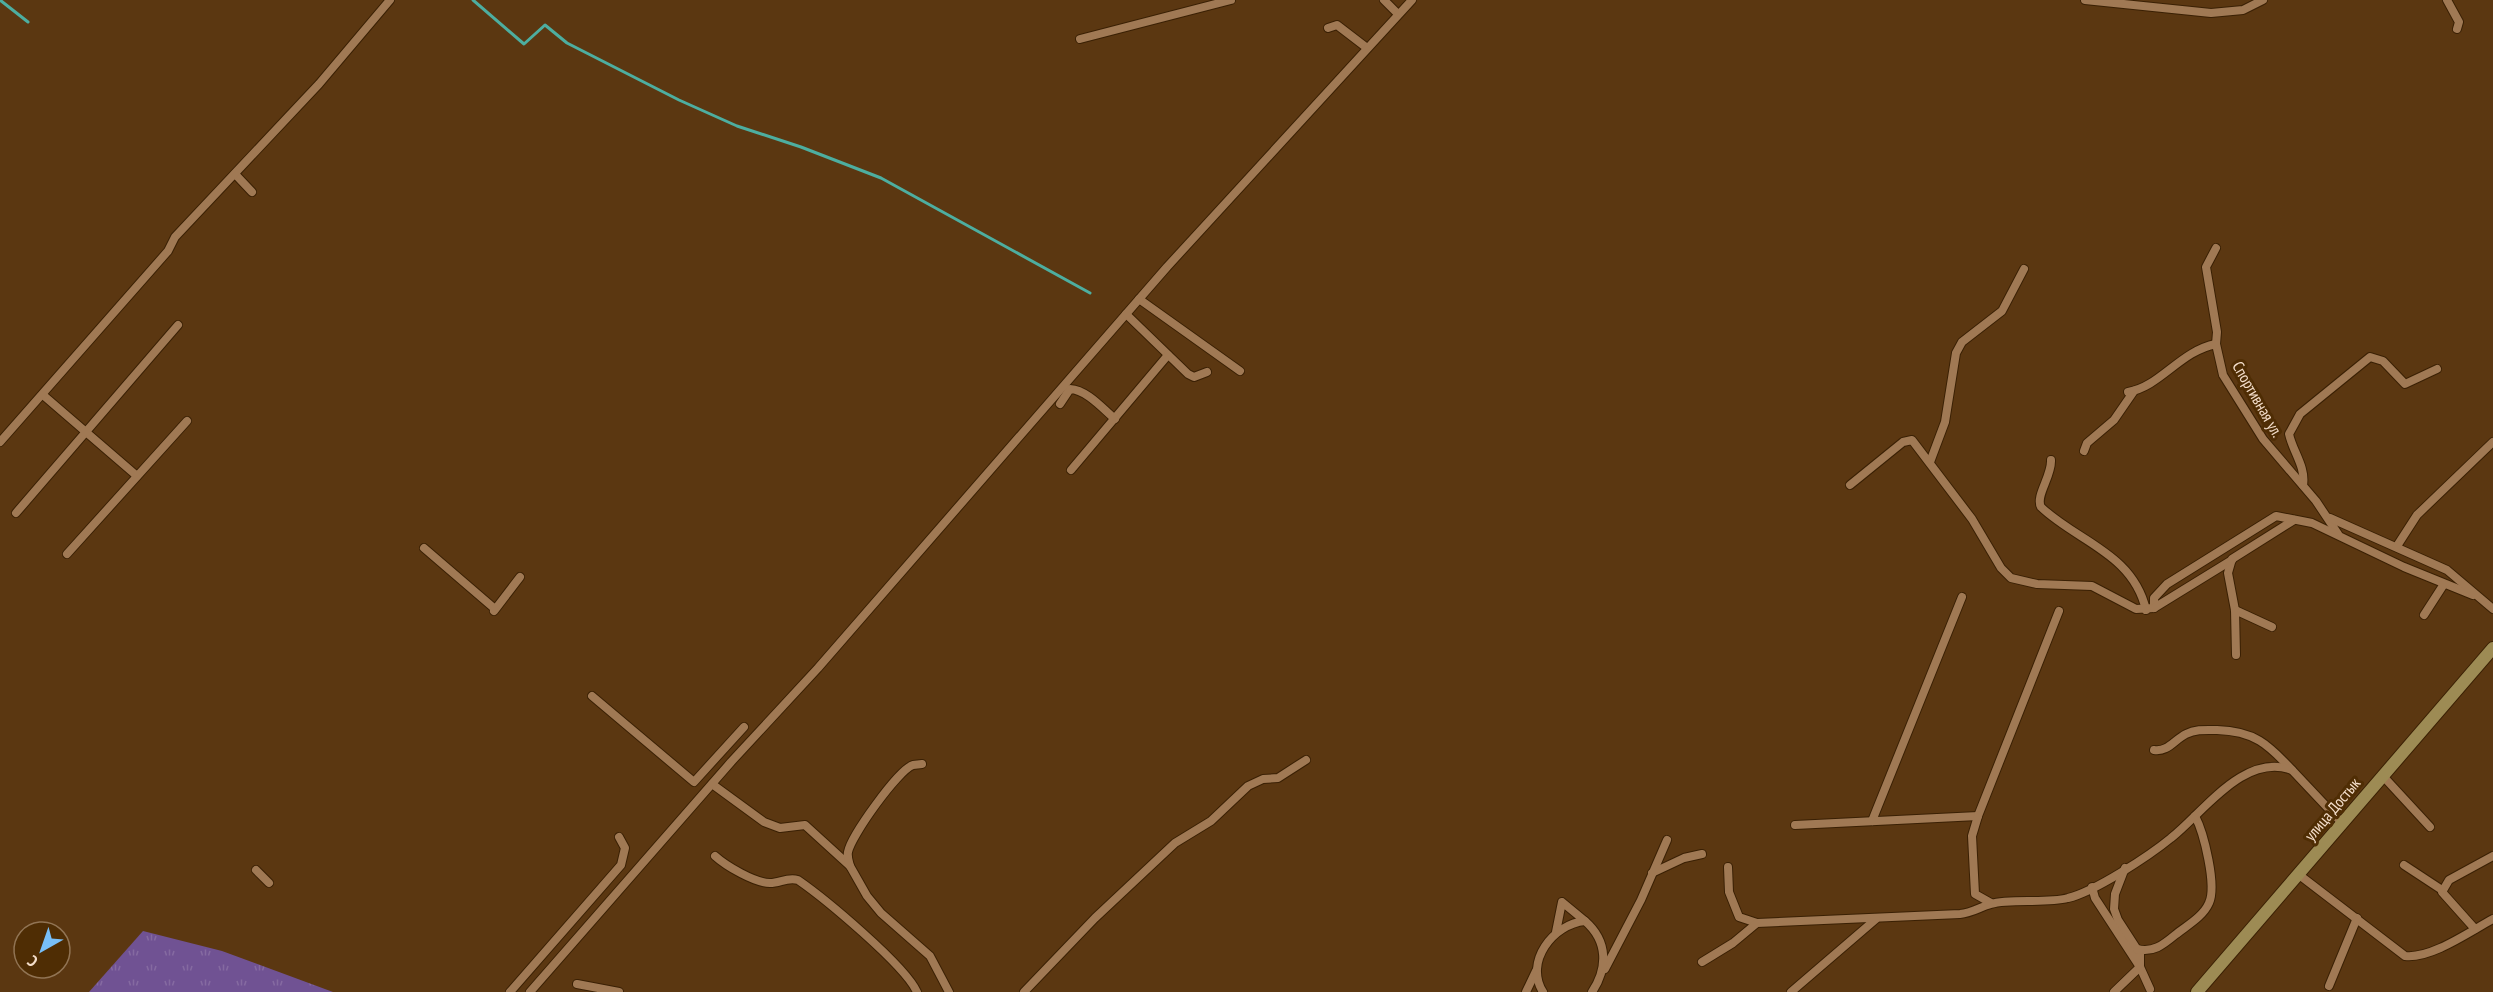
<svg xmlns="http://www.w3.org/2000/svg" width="2493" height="992" font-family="'PT Sans Narrow',sans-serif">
  <defs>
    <pattern id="grass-tufts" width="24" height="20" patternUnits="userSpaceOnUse" patternTransform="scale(1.5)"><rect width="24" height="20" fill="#705293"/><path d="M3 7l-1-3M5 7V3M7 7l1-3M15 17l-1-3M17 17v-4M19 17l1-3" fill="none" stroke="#856aa1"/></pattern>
  </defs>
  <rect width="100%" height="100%" fill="#5b3711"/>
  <polygon fill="url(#grass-tufts)" points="143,931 222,951 333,992 89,992"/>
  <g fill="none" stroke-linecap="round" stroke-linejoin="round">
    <g stroke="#4daea0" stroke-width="3">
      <polyline points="0,0 28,22"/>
      <polyline points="473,0 524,44 545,25 567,43 679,100 737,126 801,147 881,178 1090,293"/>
    </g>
    <g stroke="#3a2004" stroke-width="10">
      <g id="street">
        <polyline points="1384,0 1398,14"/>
        <polyline points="2085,0 2211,13 2243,10 2263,0"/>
        <polyline points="2447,0 2459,22 2457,29"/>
        <polyline points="1328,28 1337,25 1367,48"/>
        <polyline points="1080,39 1231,0"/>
        <polyline points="235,174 252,192"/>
        <polyline points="2216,248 2206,267 2217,332 2216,344 2223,375 2263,439 2316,501 2338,534"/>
        <polyline points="1139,299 1240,371"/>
        <polyline points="1126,314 1188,374 1194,377 1207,372"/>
        <path d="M2128,392c32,-5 52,-41 88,-48"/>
        <polyline points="43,395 137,476"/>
        <path d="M1060,404l10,-15c17,1 32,19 45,30"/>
        <polyline points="0,442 168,251 175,237 319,84 390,0"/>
        <polyline points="2084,451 2087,443 2114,420 2134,391"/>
        <path d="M2051,460c1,16 -16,36 -10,47 35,34 92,46 105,103"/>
        <polyline points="1930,462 1945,422 1956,353 1962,342 2002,311 2024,269"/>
        <polyline points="1071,470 1168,355"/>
        <polyline points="1850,485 1903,442 1912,440 1972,519 2001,568 2011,578 2037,584 2092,586 2136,609 2154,608 2154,598 2167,584 2276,516 2312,523 2404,567 2473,595"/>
        <path d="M2303,485c3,-18 -10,-33 -14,-51l11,-20 70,-57 13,4 22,23 32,-15"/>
        <polyline points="16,513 178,325"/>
        <polyline points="2330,518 2447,570 2493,609"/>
        <polyline points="2397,546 2417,515 2493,442"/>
        <polyline points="424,548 495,609"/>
        <polyline points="67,554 187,421"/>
        <polyline points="2154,608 2232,560"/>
        <polyline points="2235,610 2272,627"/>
        <polyline points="494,611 520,577"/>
        <polyline points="2424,615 2444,584"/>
        <polyline points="2236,655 2235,610 2228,573 2232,559 2294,520"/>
        <polyline points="592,696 694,782 744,727"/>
        <path d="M2154,750c14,2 20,-10 32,-16 10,-5 20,-4 31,-4 37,1 51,14 75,40"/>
        <polyline points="2382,775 2430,827"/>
        <polyline points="712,784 764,822 780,828 805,825 850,866 867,896 881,913 930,956 949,992"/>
        <polyline points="1872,821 1962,597"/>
        <polyline points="1795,825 1978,816"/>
        <path d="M715,856c11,10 40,27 55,27 10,0 17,-6 28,-3 26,18 107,85 119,112"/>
        <polyline points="2404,865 2442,890"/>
        <path d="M850,866c-1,-4 -3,-9 -2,-14 3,-16 50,-82 65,-87 0,0 9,-1 9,-1"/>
        <polyline points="1728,867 1729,892 1739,917 1757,923"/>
        <polyline points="2125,868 2115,894 2114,909 2118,920 2140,954 2140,967 2150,989"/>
        <polyline points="256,870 269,883"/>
        <polyline points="1652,873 1684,858 1702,854"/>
        <path d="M2298,874l107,82c26,3 64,-24 88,-37"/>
        <polyline points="2092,887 2095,898 2140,967 2114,992"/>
        <polyline points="1991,903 1975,894 1972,836 1978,816 2059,611"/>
        <polyline points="2475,929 2442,892 2449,880 2493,856"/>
        <polyline points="1556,932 1562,902 1585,921"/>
        <path d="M2137,949c16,4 26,-4 38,-14 11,-9 28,-18 34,-32 8,-17 -5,-70 -14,-87"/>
        <path d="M1702,962l31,-19 24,-20 203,-9c12,-1 20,-7 31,-10 19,-6 54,0 77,-6 26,-6 81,-42 103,-60 32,-25 73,-86 121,-68l50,53"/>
        <polyline points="1605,969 1641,900 1667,840"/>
        <polyline points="577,984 619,992"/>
        <polyline points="2329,986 2357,918"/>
        <polyline points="510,992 621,865 625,848 619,837"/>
        <polyline points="530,992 731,762 818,668 1167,267 1412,0"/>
        <polyline points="1024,992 1095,918 1175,843 1211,821 1248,786 1263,779 1278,778 1306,760"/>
        <polyline points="1526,992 1536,971"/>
        <path d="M1543,992c-19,-30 10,-68 42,-71 23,20 23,47 7,71"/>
        <polyline points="1791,992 1876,919"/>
      </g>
    </g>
    <g stroke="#3a2004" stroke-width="14">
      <polyline id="secondary" points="2197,992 2493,648"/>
    </g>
    <use href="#street" stroke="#a07954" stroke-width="8"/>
    <use href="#secondary" stroke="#9d8b54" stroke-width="12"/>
  </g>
  <g text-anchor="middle" stroke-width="6" stroke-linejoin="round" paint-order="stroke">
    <g font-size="16" fill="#f4decb" stroke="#4f2d04">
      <text transform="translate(2258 399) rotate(60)" y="6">Спортивная ул.</text>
      <text transform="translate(2332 809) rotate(-50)" y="6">улица Достык</text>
    </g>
  </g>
  <g transform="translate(42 950) rotate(220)"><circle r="28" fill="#4f2d04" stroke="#917454" stroke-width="1.5"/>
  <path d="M0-4.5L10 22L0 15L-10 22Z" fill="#78bff8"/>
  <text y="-9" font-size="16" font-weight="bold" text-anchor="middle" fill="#f4decb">С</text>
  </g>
</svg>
